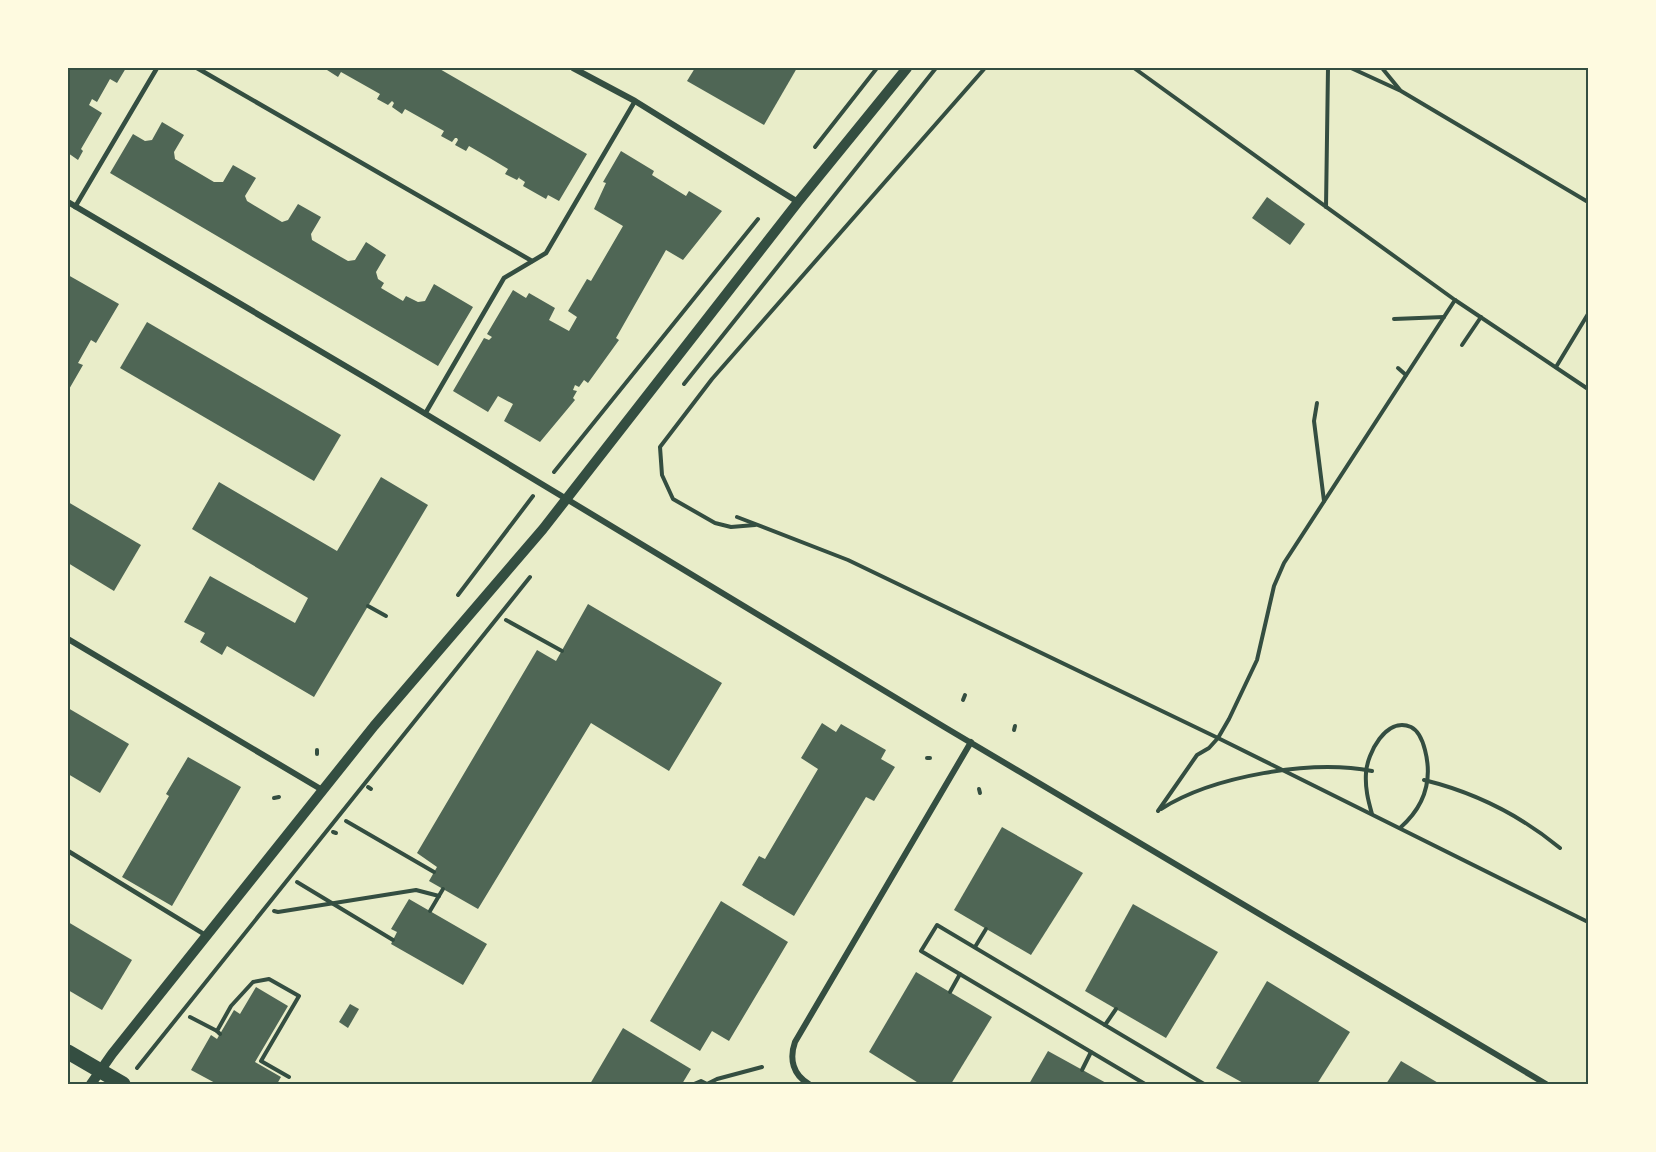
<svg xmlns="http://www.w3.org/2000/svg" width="1656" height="1152" font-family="'Alegreya Sans',sans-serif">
  <rect width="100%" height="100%" fill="#e9edc9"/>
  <g fill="#4f6655">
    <polygon points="68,68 126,68 117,83 110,79 97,102 92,99 89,105 102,113 81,149 83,151 78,160 68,153"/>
    <polygon points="329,68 438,68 587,154 559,201 548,195 546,199 523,186 525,182 519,178 520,176 517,180 505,174 508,169 488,157 469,146 466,151 455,145 458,140 457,138 455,138 452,142 441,136 444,131 405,109 402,114 392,107 394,103 392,101 388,105 377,99 380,94 341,72 338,77 327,70"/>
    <polygon points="695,68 797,68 764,125 687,81"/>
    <polygon points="162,122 184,135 174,152 175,159 214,182 223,182 233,165 256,178 245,196 247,201 282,222 288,220 298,204 321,217 311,234 312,240 341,257 348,261 355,260 366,242 386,255 376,272 378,279 384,283 381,288 403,301 406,296 418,302 425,301 434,284 473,307 438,366 110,173 133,134 145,141 152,140"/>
    <polygon points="621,151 654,171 652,175 686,196 689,191 722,211 683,260 666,250 616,338 619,340 588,383 584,380 579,387 575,385 573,390 577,391 573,398 575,400 540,442 504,421 513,404 498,396 488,412 453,391 484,338 489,340 492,337 487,334 513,290 526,298 529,293 555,308 549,320 569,331 577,317 568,311 587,279 591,281 623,226 594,209 606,183 603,182"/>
    <polygon points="1267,197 1305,224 1290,245 1252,218"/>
    <polygon points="68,275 119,304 96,343 91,340 78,363 83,365 68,391"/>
    <polygon points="147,322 341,435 314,481 120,368"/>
    <polygon points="381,477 428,505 314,697 227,646 222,655 200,642 205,633 184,622 210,576 295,623 308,598 192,529 219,482 337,551"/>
    <polygon points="68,502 141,545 114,591 68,563"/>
    <polygon points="588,604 722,683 669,771 591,723 478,909 429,881 437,867 417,853 537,650 556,661"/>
    <polygon points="68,708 129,744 100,793 68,774"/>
    <polygon points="822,723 836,732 841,724 886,750 881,759 895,767 874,801 866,797 794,916 742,885 759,856 765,859 818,769 801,758"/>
    <polygon points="188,757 241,787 172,906 122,877 169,796 166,794"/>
    <polygon points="1002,827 1083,873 1031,955 954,910"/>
    <polygon points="409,899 487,944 463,985 391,944 397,932 391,929"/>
    <polygon points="721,901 788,942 729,1041 712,1031 700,1051 650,1021"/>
    <polygon points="1133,904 1218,952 1166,1038 1085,991"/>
    <polygon points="68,922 132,960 102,1010 68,990"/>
    <polygon points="916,972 992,1017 951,1084 920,1084 869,1052"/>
    <polygon points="1267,981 1350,1032 1317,1084 1245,1084 1216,1068"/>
    <polygon points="256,987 288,1006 255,1062 281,1077 277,1084 223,1084 220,1083 217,1084 191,1070 211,1035 217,1039 234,1010 240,1014"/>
    <polygon points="350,1004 359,1009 348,1028 339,1022"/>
    <polygon points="623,1028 691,1069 682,1084 590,1084"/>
    <polygon points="1048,1051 1108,1084 1029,1084"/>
    <polygon points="1401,1061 1440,1084 1386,1084"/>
  </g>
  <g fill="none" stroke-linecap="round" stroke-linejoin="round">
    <g stroke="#344e41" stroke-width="4">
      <polyline points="1134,68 1455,300 1588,389"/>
      <polyline points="1351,68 1401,91 1588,202"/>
      <polyline points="1382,68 1400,90"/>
      <polyline points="815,147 877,68"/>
      <polyline points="1326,207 1328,68"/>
      <polyline points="1394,319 1444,317"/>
      <polyline points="1462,345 1481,317"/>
      <polyline points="1556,367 1588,314"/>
      <polyline points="1398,368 1406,375"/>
      <polyline points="684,384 936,68"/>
      <polyline points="1317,403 1314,421 1324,501"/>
      <polyline points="554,472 758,219"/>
      <polyline points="737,517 848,560 1218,738 1588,922"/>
      <polyline points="755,525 731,527 715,523 673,499 662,475 660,447 712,379 985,68"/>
      <polyline points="458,595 533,496"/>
      <polyline points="368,606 386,616"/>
      <polyline points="506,620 562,651"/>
      <polyline points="963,700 965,695"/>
      <polyline points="1014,730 1015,726"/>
      <polyline points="317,754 317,750"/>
      <polyline points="927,758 930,758"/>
      <path d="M1424,780c49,12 96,35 136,68"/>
      <polyline points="368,787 371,789"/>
      <polyline points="979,789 980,793"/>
      <polyline points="274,798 279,797"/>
      <path d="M1161,809c52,-33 151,-50 211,-38"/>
      <polyline points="1158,811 1197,755 1209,748 1218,738 1229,719 1257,660 1274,586 1284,563 1455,300"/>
      <path d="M1372,814c-4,-14 -7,-26 -6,-41 1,-19 20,-57 45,-46 8,4 12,15 14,23 8,31 -1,57 -25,78"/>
      <polyline points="346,821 434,872"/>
      <polyline points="333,832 336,833"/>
      <polyline points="297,882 393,940"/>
      <polyline points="274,911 278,912 416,890 439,896"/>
      <polyline points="430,911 443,889"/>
      <polyline points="975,947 986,929"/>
      <polyline points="950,992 960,974"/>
      <polyline points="190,1017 217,1031"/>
      <polyline points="1105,1025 1116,1009"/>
      <polyline points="220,1034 217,1031 231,1006 253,982 269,979 299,996 261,1061 289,1077"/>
      <polyline points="137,1068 530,577"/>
      <polyline points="1082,1070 1091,1052"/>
      <polyline points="694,1084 701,1081 707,1084"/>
      <polyline points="707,1084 717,1079 762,1067"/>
      <polyline points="1145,1084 921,951 937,925 1204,1084"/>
    </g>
    <g stroke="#344e41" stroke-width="4.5">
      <polyline points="197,68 532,261"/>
      <polyline points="75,207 157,68"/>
      <polyline points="425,414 504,278 546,253 635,101"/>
      <polyline points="68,851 207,936"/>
    </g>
    <g stroke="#344e41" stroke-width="6">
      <polyline points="573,68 635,101 798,202"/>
      <polyline points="68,202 376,384 946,728 1546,1084"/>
      <polyline points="68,639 324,791"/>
      <path d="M809,1084c-16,-9 -20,-25 -14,-42l176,-300"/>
    </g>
    <polyline stroke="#344e41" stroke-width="10" points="91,1084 112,1054 374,726 543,529 798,202 907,68"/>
    <polyline stroke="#344e41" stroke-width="15" points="68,1052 123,1084"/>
  </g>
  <rect width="1656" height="1152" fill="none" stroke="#fefae0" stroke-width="138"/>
  <rect x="69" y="69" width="1518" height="1014" fill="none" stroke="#344e41" stroke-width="2"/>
</svg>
